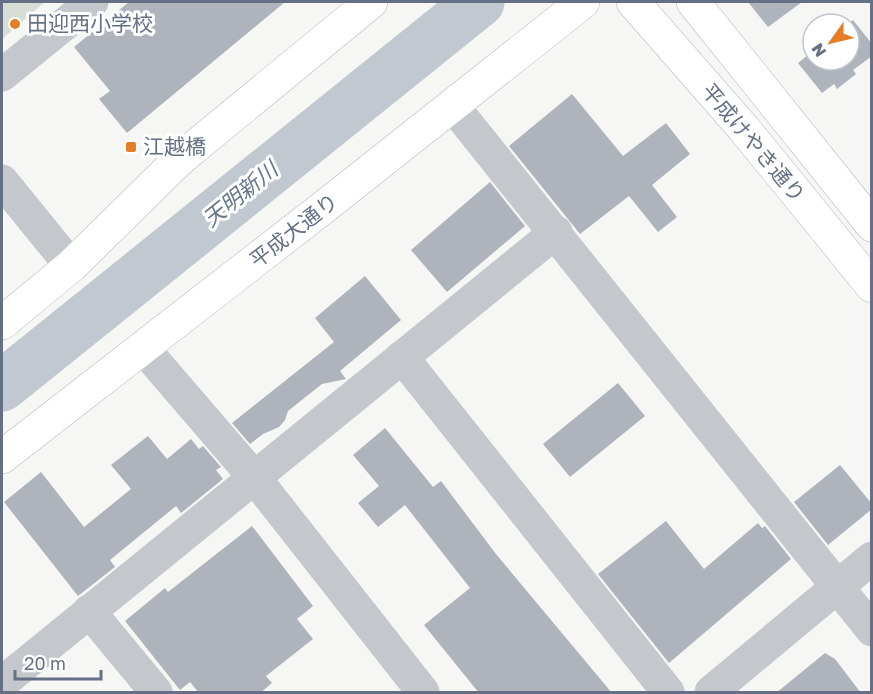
<svg xmlns="http://www.w3.org/2000/svg" width="873" height="694" font-family="'Golos Text','Noto Sans JP',sans-serif">
  <rect width="100%" height="100%" fill="#f6f7f4"/>
  <polygon fill="#d6ded5" points="2,2 45,2 2,39"/>
  <g fill="none" stroke-linecap="round" stroke-linejoin="round">
    <polyline stroke="#c2c8d0" stroke-width="51" points="2,386 479,2"/>
  </g>
  <g fill="#afb4bc">
    <polygon points="129,2 285,2 127,133 99,99 110,91 74,47"/>
    <polygon points="748,2 802,2 768,27"/>
    <polygon points="853,20 872,44 872,56 853,70 856,74 837,89 834,84 822,93 798,63 813,51 813,60 849,60 848,24"/>
    <polygon points="572,94 623,156 666,123 690,154 652,185 677,217 658,232 629,196 580,234 509,146"/>
    <polygon points="490,182 525,226 447,292 411,250"/>
    <polygon points="365,276 401,320 340,371 346,379 322,384 288,411 285,420 279,427 263,434 250,444 232,423 334,342 315,318"/>
    <polygon points="618,383 645,416 570,477 543,444"/>
    <polygon points="385,428 433,487 441,481 496,554 612,693 479,693 424,625 470,588 405,505 378,527 358,503 379,486 353,455"/>
    <polygon points="148,436 167,459 191,439 199,449 203,446 221,467 216,470 223,479 181,513 176,506 110,560 115,567 78,596 4,502 41,472 84,527 131,489 111,465"/>
    <polygon points="840,465 872,504 872,509 828,545 794,502"/>
    <polygon points="666,521 704,569 758,523 762,528 765,526 791,559 669,663 598,574"/>
    <polygon points="252,526 313,606 297,619 313,639 266,676 272,683 260,693 199,693 190,682 180,690 125,621 165,588 168,592"/>
    <polygon points="825,653 835,659 861,693 776,693"/>
  </g>
  <g fill="none" stroke-linecap="round" stroke-linejoin="round">
    <g stroke="#b6bac0" stroke-width="34">
      <g id="secondary">
        <polyline points="633,2 745,130 872,286"/>
        <polyline points="693,2 872,225"/>
        <polyline points="2,323 71,266 180,159 371,2"/>
        <polyline points="2,457 324,207 583,2"/>
      </g>
    </g>
    <g stroke="#c4c7cb" stroke-width="33">
      <polyline points="2,75 92,2"/>
      <polyline points="453,106 872,630"/>
      <polyline points="2,181 71,266"/>
      <polyline points="144,349 254,477 423,692"/>
      <polyline points="402,357 668,692"/>
      <polyline points="89,611 156,692"/>
      <polyline points="2,683 556,232"/>
      <polyline points="711,692 872,558"/>
    </g>
    <use href="#secondary" stroke="#fff" stroke-width="33"/>
  </g>
  <g fill="#e67e25" stroke="#fff" stroke-width="2">
    <circle cx="15" cy="24" r="6"/>
    <rect x="125" y="141" width="12" height="12" rx="3"/>
  </g>
  <g text-anchor="middle" stroke-width="6" stroke-linejoin="round" paint-order="stroke">
    <g font-size="21" fill="#657085" stroke="#fff" text-anchor="start">
      <text x="27" y="31">田迎西小学校</text>
      <text x="143" y="154">江越橋</text>
    </g>
    <g font-size="21" fill="#657085" stroke="#fff">
      <text transform="translate(753 143) rotate(50)" y="7">平成けやき通り</text>
      <text transform="translate(294 231) rotate(-38)" y="7">平成大通り</text>
    </g>
    <g font-size="22" font-style="italic" fill="#667789" stroke="#fff">
      <text transform="translate(240 194) rotate(-39)" y="8">天明新川</text>
    </g>
  </g>
  <rect width="873" height="694" fill="none" stroke="#657085" stroke-width="6"/>
  <g transform="translate(831 42) rotate(236)"><circle r="28" fill="#ffffff" stroke="#c1c6ce" stroke-width="1.5"/>
  <path d="M0-4.5L10 22L0 15L-10 22Z" fill="#e67e25"/>
  <text y="-9" font-size="16" font-weight="bold" text-anchor="middle" fill="#657085">N</text>
  </g>
  <path d="M15 670v9h86v-9" fill="none" stroke="#657085" stroke-width="3"/>
  <text x="24" y="670" font-size="18" fill="#657085" stroke="#ffffff" stroke-width="4.5" paint-order="stroke">20 m</text>
</svg>
